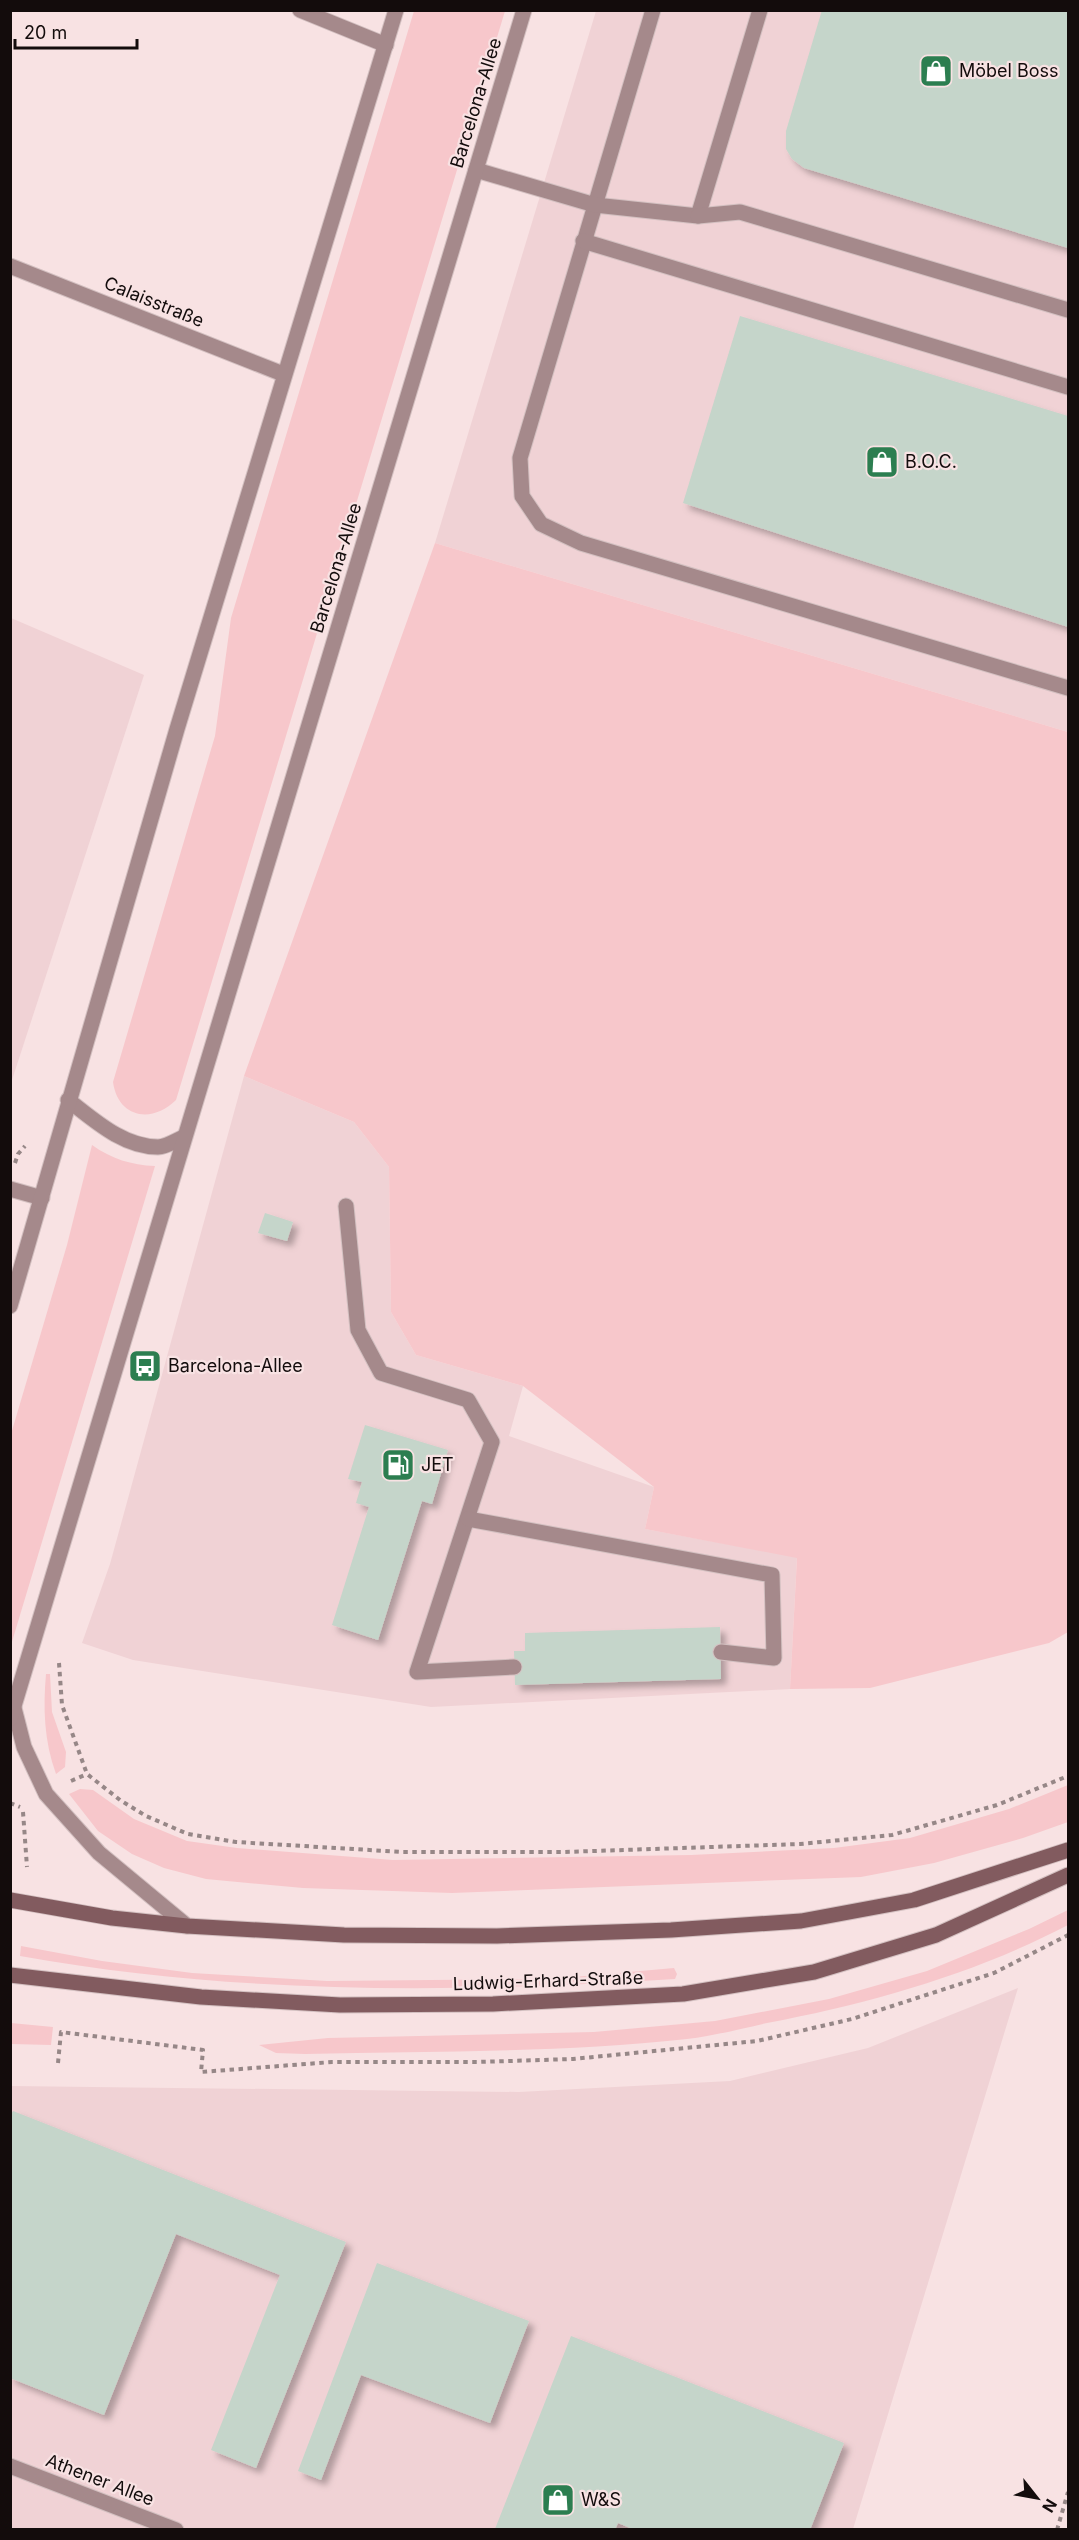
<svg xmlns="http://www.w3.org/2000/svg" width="1079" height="2540" font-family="Inter,sans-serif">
  <defs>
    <filter id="shadow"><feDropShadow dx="5.5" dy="5.5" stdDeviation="3" flood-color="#0004"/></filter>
  </defs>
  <rect width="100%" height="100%" fill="#f8e2e3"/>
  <g fill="#f0d2d5">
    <polygon points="596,11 1068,11 1068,732 435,543"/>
    <polygon points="11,618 144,675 11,1083"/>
    <polygon points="244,1076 354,1122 389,1167 391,1312 416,1355 523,1386 509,1436 654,1487 645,1529 797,1557 790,1689 431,1707 133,1660 82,1643 110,1564"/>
    <polygon points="1018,1988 853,2529 11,2530 11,2086 519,2092 730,2081 868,2048"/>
  </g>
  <g fill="#f7c7cb">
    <path d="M414,11h91l-329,1089c-24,24 -58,18 -63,-18l102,-346 16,-118z"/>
    <polygon points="435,543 1068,732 1068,1632 1049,1643 870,1688 790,1689 797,1558 645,1529 654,1487 523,1386 416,1355 391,1312 389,1167 354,1122 244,1076"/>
    <path d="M92,1145c20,14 39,20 63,21l-144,479v-211l56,-189z"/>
    <path d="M46,1674h4l2,38 14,40 -1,15 -9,7c-12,-33 -13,-66 -10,-100z"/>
    <polygon points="1068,1785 1068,1822 1023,1838 934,1863 861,1877 452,1893 303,1888 206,1879 164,1868 132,1854 98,1831 69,1794 80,1789 93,1790 134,1819 187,1841 237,1848 393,1860 691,1855 834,1848 910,1838 1009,1809"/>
    <path d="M1068,1910v15c-94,49 -197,78 -301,98 -27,6 -54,13 -80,16 -127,14 -255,12 -382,15l-29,-1 -17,-8 69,-7 266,-6 121,-11 114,-22 98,-28 102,-42z"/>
    <path d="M21,1946l81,15 90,12 135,8 224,-2 123,-11 3,6 -2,5c-219,14 -439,16 -655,-23z"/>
    <polygon points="11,2023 53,2027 51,2045 11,2044"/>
  </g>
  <g fill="#c5d5ca" filter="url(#shadow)">
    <polygon points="822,10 1068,10 1068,248 804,168 792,159 786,149 786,131"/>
    <polygon points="740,316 1068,416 1068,627 683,503"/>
    <polygon points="265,1213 293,1222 287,1241 258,1233"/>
    <polygon points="365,1425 448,1450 432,1504 422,1501 378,1640 332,1625 369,1507 356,1503 362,1482 348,1479"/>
    <polygon points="720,1627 721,1679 515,1685 514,1651 525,1651 525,1633"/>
    <polygon points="13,2111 346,2242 256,2468 211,2450 280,2275 176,2234 104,2415 10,2378 10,2116"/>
    <polygon points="377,2263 529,2321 490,2423 361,2375 321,2480 298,2471"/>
    <polygon points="571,2336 844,2443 810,2530 635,2530 618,2523 615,2530 495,2529"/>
  </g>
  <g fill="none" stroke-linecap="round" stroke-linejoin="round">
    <g stroke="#d3c0c1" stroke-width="17">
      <g id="service">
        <polyline points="653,10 520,458 522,496 541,524 581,543 1068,688"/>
        <polyline points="476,170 595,205 698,216 760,10"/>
        <polyline points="698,216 740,212 1068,310"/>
        <polyline points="583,241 1068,387"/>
        <polyline points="10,1189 42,1198"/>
        <polyline points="346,1206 358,1330 381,1373 468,1400 492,1442 417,1672 514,1667"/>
        <polyline points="468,1519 772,1575 774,1658 721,1652"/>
      </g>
    </g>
    <g stroke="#d3c0c1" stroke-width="17">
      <g id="minor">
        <polyline points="300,10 386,45"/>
        <polyline points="10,266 283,374"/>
        <path d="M68,1100c26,20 55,47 90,47 8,0 19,-7 26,-10"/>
        <polyline points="10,1306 177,729 396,10"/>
        <polyline points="14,1708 24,1747 46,1794 99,1853 187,1926"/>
        <polyline points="10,1719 524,10"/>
        <polyline points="10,2466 176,2530"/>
      </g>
    </g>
    <g stroke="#d3c0c1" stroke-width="17">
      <g id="secondary">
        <polyline points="10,1900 112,1918 187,1926 344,1935 497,1936 671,1930 801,1921 914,1900 1068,1850"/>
        <polyline points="10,1975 201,1997 340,2005 493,2004 683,1994 814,1972 936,1935 1068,1875"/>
      </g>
    </g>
    <g stroke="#968787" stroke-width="4" stroke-dasharray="4.5 4.5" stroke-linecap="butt">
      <polyline points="15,1163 18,1154 25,1146"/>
      <polyline points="59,1663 62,1705 87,1774 120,1800 146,1816 188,1834 236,1842 403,1852 564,1852 800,1844 892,1835 997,1805 1068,1776"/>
      <polyline points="71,1781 87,1774"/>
      <polyline points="10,1803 20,1807"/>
      <polyline points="23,1812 27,1867"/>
      <polyline points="58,2063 61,2032 203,2050 201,2072 332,2062 477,2062 573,2059 757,2041 852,2019 994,1973 1068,1935"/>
      <polyline points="1057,2530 1068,2492"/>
    </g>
    <use href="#service" stroke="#a5898b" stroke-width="15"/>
    <use href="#minor" stroke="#a5898b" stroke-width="15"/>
    <use href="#secondary" stroke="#825b5f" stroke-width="15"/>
  </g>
  <defs>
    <g id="shop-square" transform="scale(1.725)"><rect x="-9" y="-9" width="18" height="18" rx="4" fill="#2c7e50" stroke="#f8e2e3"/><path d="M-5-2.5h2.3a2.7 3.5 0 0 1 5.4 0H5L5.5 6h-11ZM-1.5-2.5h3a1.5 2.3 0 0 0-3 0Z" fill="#fff"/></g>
    <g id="bus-square" transform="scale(1.725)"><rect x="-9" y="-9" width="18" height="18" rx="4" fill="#2c7e50" stroke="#f8e2e3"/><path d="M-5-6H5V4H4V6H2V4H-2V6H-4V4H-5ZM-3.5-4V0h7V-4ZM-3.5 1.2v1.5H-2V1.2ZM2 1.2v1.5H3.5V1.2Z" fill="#fff"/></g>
    <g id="fuel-square" transform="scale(1.725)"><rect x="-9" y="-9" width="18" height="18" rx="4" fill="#2c7e50" stroke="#f8e2e3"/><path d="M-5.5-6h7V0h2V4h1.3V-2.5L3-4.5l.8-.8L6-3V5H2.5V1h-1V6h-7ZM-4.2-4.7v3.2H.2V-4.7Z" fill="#fff"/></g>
  </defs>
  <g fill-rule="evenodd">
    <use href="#shop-square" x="936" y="71"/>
    <use href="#shop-square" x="882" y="462"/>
    <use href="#bus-square" x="145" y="1366"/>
    <use href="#fuel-square" x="398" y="1465"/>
    <use href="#shop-square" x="558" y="2500"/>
  </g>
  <g text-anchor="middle" stroke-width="4.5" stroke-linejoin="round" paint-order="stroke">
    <g font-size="18" fill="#130c0c" stroke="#f8e2e3" text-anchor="start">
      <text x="959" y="77">Möbel Boss</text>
      <text x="905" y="468">B.O.C.</text>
      <text x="168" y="1372">Barcelona-Allee</text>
      <text x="421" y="1471">JET</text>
      <text x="581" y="2506">W&amp;S</text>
    </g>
    <g font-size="18" fill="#130c0c" stroke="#f8e2e3">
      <text transform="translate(476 103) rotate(-73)" y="6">Barcelona-Allee</text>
      <text transform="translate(154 302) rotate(22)" y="6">Calaisstraße</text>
      <text transform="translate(336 568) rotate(-73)" y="6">Barcelona-Allee</text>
      <text transform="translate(548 1981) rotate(-2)" y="6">Ludwig-Erhard-Straße</text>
      <text transform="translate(100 2480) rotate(21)" y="6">Athener Allee</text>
    </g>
  </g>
  <rect width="1079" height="2540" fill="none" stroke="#130c0c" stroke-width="24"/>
  <g transform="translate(1037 2498) rotate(121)" stroke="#f8e2e3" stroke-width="4.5" paint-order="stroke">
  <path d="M0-4.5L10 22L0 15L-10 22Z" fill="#130c0c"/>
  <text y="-9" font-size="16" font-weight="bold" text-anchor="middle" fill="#130c0c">N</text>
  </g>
  <path d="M15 39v9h122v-9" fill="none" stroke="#130c0c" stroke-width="3"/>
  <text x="24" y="39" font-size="18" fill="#130c0c" stroke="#f8e2e3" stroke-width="4.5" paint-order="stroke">20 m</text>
</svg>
